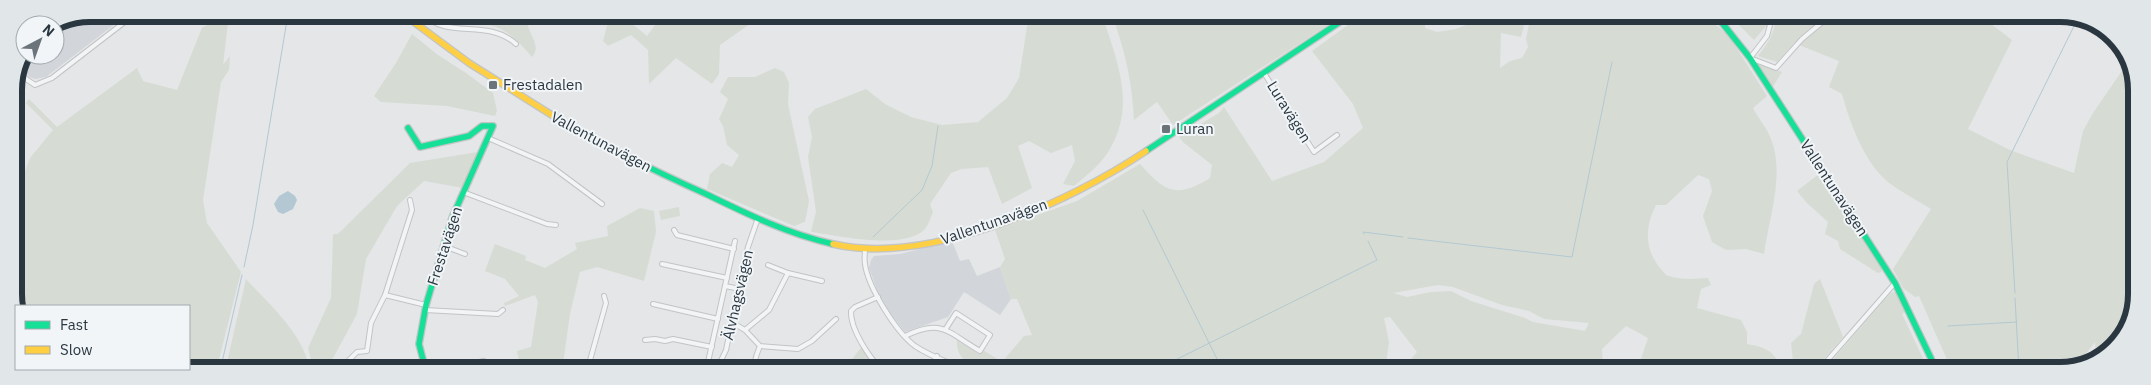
<svg xmlns="http://www.w3.org/2000/svg" width="2151" height="385" font-family="'IBM Plex Sans',sans-serif">
  <rect width="100%" height="100%" fill="#e4e6e8"/>
  <g fill="#d2d6db">
    <polygon points="91,14 128,14 46,77 36,79 29,77 23,68 28,55 55,55 55,28"/>
    <polygon points="952,241 960,261 969,259 977,276 1000,267 1011,299 1000,315 964,292 948,317 905,332 890,313 878,292 869,268 871,260 874,256 900,254"/>
  </g>
  <g fill="#d6dcd4" fill-rule="evenodd">
    <polygon points="226,14 229,14 223,65 230,56 229,70 221,82 203,200 207,223 241,272 216,371 80,371 76,369 189,369 189,306 16,306 16,310 15,208 24,175 15,171 24,174 30,158 53,130 26,103 29,99 57,127 137,68 143,81 177,90 202,28"/>
    <path d="M456,14h30l3,5 12,1 2,-6h25c0,4 -1,9 0,12 3,11 13,21 4,31 -10,-11 -23,-27 -39,-31 -21,-6 -42,4 -64,-9l21,4 5,-3z"/>
    <polygon points="602,14 620,14 647,36 658,21 658,14 768,14 767,18 754,21 720,45 719,74 712,84 676,58 649,84 648,50 631,35 608,46 603,41 609,18"/>
    <path d="M1029,14h73c14,45 34,88 9,133 -8,16 -24,28 -37,39l-11,-2 12,-23 -3,-16 -21,8 -22,-12 -11,5 14,42 -30,16 -14,-37 -26,2 -11,4 -21,31 3,8c-2,5 -5,14 -9,18 -22,20 -85,6 -112,2l-1,-1 5,-19 -8,-55 4,-20 -4,-20 7,-8 51,-20 19,15 26,13 31,8 36,-3 29,-24 12,-20z"/>
    <path d="M1112,14h233l-172,111 -16,-23 -23,18c-2,-41 -9,-67 -22,-106z"/>
    <path d="M1363,14h61l1,14 12,4 19,-3 15,-6 12,-9h44l-6,23 -20,-4 -1,35 10,-7 12,-3 6,-11 -2,-8 5,-25h172l26,22 38,60 -14,12c5,10 14,20 18,31 14,35 -2,79 -7,115l-18,-5 -20,1 -14,-8 -9,-26 9,-25 -3,-12 -11,-4 -32,30h-10c-11,22 -12,43 4,63 3,3 5,7 9,8 12,4 26,3 39,2l3,7 -10,4 -4,19 44,12 6,12v12c23,4 26,8 37,27h-111l-8,-8 -7,8h-21l11,-33 -22,-12 -24,23 1,22h-202l16,-19 -27,-35 -6,1 5,24 -4,29h-401c-15,-7 -28,-12 -27,-31l23,14 3,-4 19,12 22,-26 8,-1 -15,-36h-6l-11,-32 5,-8 -10,-29 82,-29 63,-37c25,28 36,35 70,14l2,-13 -28,-22 -5,-6 40,-24 5,-6 48,74 52,-19 39,-34 -10,-24 -41,-53zM1438,285l15,2 49,18 27,6 15,8 45,4 -4,8 -52,-9 -8,-4 -54,-17 -20,-10 -20,1 -24,5 -14,-4z"/>
    <polygon points="1728,14 1768,14 1768,24 1754,40"/>
    <path d="M1808,14h170l34,26 -44,89 42,21 64,23 9,-42 10,-18 35,-51 8,13 1,230 -26,47 -15,6 -1,-16 -18,23 -16,6h-109l-33,-75 -4,1 -12,-9 -10,-19 38,-60c-14,-9 -30,-17 -43,-27 -24,-20 -38,-59 -46,-88l-13,-7 10,-26 -45,-18 -17,19 -19,-6c10,-13 17,-23 18,-40l31,1z"/>
    <polygon points="412,34 438,55 466,73 493,93 497,111 495,116 447,106 381,102 374,96 396,63"/>
    <polygon points="1758,63 1782,72 1772,88"/>
    <polygon points="775,68 784,72 789,83 788,104 809,201 805,222 794,226 707,189 710,174 722,163 732,167 739,155 727,145 723,126 719,119 728,99 720,92 728,77 755,77"/>
    <polygon points="478,152 463,188 424,181 397,206 366,259 357,314 326,371 314,371 308,348 331,298 333,234 338,234 410,163"/>
    <polygon points="1819,174 1853,222 1882,268 1881,272 1878,273 1840,249 1838,241 1825,234 1828,222 1807,203 1797,191"/>
    <polygon points="679,207 680,216 661,220 659,211"/>
    <polygon points="640,208 654,211 656,232 644,281 597,267 580,272 570,314 562,371 521,371 517,351 531,347 538,302 535,295 505,306 504,303 519,296 505,279 485,271 495,244 526,256 525,260 545,268 577,249 575,243 608,236 607,226"/>
    <path d="M246,279c22,24 61,58 63,92h-84z"/>
    <polygon points="1820,279 1843,337 1813,371 1794,371 1791,343 1801,334 1814,284"/>
    <polygon points="1895,292 1906,311 1902,314 1929,371 1823,371 1884,300 1891,293"/>
    <polygon points="863,345 869,360 859,371 843,371"/>
  </g>
  <polygon fill="#b3c8d2" points="288,191 295,196 297,200 293,209 283,214 278,212 274,204 279,196"/>
  <g fill="none" stroke-linecap="round" stroke-linejoin="round">
    <g stroke="#b3c8d2" stroke-width="1">
      <polyline points="1143,210 1223,371"/>
      <polyline points="1364,234 1363,232 1403,237"/>
      <polyline points="873,237 922,190 932,166 938,126"/>
      <polyline points="1408,238 1572,257 1612,62"/>
      <polyline points="244,267 253,225 288,14"/>
      <polyline points="2015,293 2007,162 2078,18"/>
      <polyline points="2015,298 2019,371"/>
      <polyline points="1948,326 2017,322"/>
      <polyline points="220,371 242,275"/>
      <polyline points="1153,371 1377,260 1368,241"/>
    </g>
    <g stroke="#c2c4c6" stroke-width="6">
      <g id="street">
        <polyline points="187,14 190,21"/>
        <path d="M423,14c24,26 65,4 93,30"/>
        <polyline points="1773,14 1767,36 1750,58 1776,68 1802,39 1826,19 1827,14"/>
        <polyline points="1264,73 1314,152 1337,135"/>
        <polyline points="20,75 35,85 52,78 135,14"/>
        <polyline points="488,138 548,164 602,204"/>
        <polyline points="463,192 547,224 556,225"/>
        <polyline points="674,230 677,235 734,249"/>
        <polyline points="444,246 465,254"/>
        <path d="M865,249c0,5 -1,10 0,15 3,23 31,68 50,82 16,11 36,17 53,25"/>
        <polyline points="662,264 727,278"/>
        <polyline points="768,265 788,273 822,281"/>
        <polyline points="725,286 740,289"/>
        <polyline points="385,295 426,305"/>
        <path d="M878,297l-23,10 -4,4c-1,18 19,48 32,60"/>
        <polyline points="653,304 718,319"/>
        <polyline points="425,310 498,314 503,310"/>
        <polyline points="733,323 745,330 769,310 788,273"/>
        <polyline points="745,330 760,346 798,349 812,341 836,319"/>
        <path d="M905,336c37,-18 42,-4 75,15l10,-16 -34,-22 -11,17"/>
        <polyline points="645,340 655,339 665,341 673,339 712,347"/>
        <polyline points="345,368 347,362 357,352 367,351 371,323 385,295 412,210 410,200"/>
        <polyline points="429,371 484,361 489,371"/>
        <polyline points="587,371 606,303 604,296"/>
        <polyline points="671,371 672,371"/>
        <polyline points="706,371 735,241"/>
        <polyline points="716,371 726,350 748,247 758,218"/>
        <path d="M758,371c-6,-8 -1,-17 2,-25"/>
        <polyline points="929,371 937,356"/>
        <polyline points="1818,371 1895,283"/>
      </g>
    </g>
    <g stroke="#c2c4c6" stroke-width="8">
      <g id="fast">
        <polyline points="1715,14 1750,58 1895,283 1937,371"/>
        <path d="M563,122c46,27 94,50 143,72 41,20 82,40 127,50"/>
        <polyline points="408,128 420,147 469,136 482,126 493,126 452,218 426,305 419,344 426,371"/>
        <polyline points="1146,151 1352,14"/>
      </g>
    </g>
    <g stroke="#c2c4c6" stroke-width="8">
      <g id="slow">
        <polyline points="403,14 469,63 563,122"/>
        <path d="M833,244c95,22 236,-41 313,-93"/>
      </g>
    </g>
    <use href="#street" stroke="#f2f4f5" stroke-width="4"/>
    <use href="#fast" stroke="#16e098" stroke-width="5.5"/>
    <use href="#slow" stroke="#ffcf43" stroke-width="5.5"/>
  </g>
  <g fill="#6b747b" stroke="#f1f5f7" stroke-width="2">
    <rect x="488" y="80" width="10" height="10" rx="2.5"/>
    <rect x="1161" y="124" width="10" height="10" rx="2.5"/>
  </g>
  <g text-anchor="middle" stroke-width="4" stroke-linejoin="round" paint-order="stroke">
    <g font-size="15" fill="#2a3741" stroke="#f1f5f7" text-anchor="start">
      <text x="503" y="90">Frestadalen</text>
      <text x="1176" y="134">Luran</text>
    </g>
    <g font-size="15" fill="#2a3741" stroke="#f1f5f7">
      <text transform="translate(1289 112) rotate(58)" y="5">Luravägen</text>
      <text transform="translate(601 142) rotate(28)" y="5">Vallentunavägen</text>
      <text transform="translate(1834 188) rotate(57)" y="5">Vallentunavägen</text>
      <text transform="translate(994 222) rotate(-19)" y="5">Vallentunavägen</text>
      <text transform="translate(445 246) rotate(-72)" y="5">Frestavägen</text>
      <text transform="translate(738 295) rotate(-77)" y="5">Älvhagsvägen</text>
    </g>
  </g>
  <path d="M0 0H2151V385H0ZM90 22H2060A68 68 0 0 1 2128 90V294A68 68 0 0 1 2060 362H90A68 68 0 0 1 22 294V90A68 68 0 0 1 90 22Z" fill="#e1e6e8" fill-rule="evenodd"/>
  <path fill="none" stroke="#2a3741" stroke-width="6" d="M90 22H2060A68 68 0 0 1 2128 90V294A68 68 0 0 1 2060 362H90A68 68 0 0 1 22 294V90A68 68 0 0 1 90 22Z"/>
  <rect x="15" y="305" width="175" height="65" fill="#f1f5f7" stroke="#a1a9ae"/>
  <rect x="25" y="321" width="25" height="8" fill="#16e098" stroke="#a1a9ae"/>
  <text x="60" y="330" font-size="15" fill="#2a3741">Fast</text>
  <rect x="25" y="346" width="25" height="8" fill="#ffcf43" stroke="#a1a9ae"/>
  <text x="60" y="355" font-size="15" fill="#2a3741">Slow</text>
  <g transform="translate(40 40) rotate(41)"><circle r="24" fill="#f1f5f7" stroke="#a1a9ae"/>
  <path d="M0-4L9 19L0 12L-9 19Z" fill="#6b747b"/>
  <text y="-8" font-size="14" font-weight="bold" text-anchor="middle" fill="#2a3741">N</text>
  </g>
</svg>
